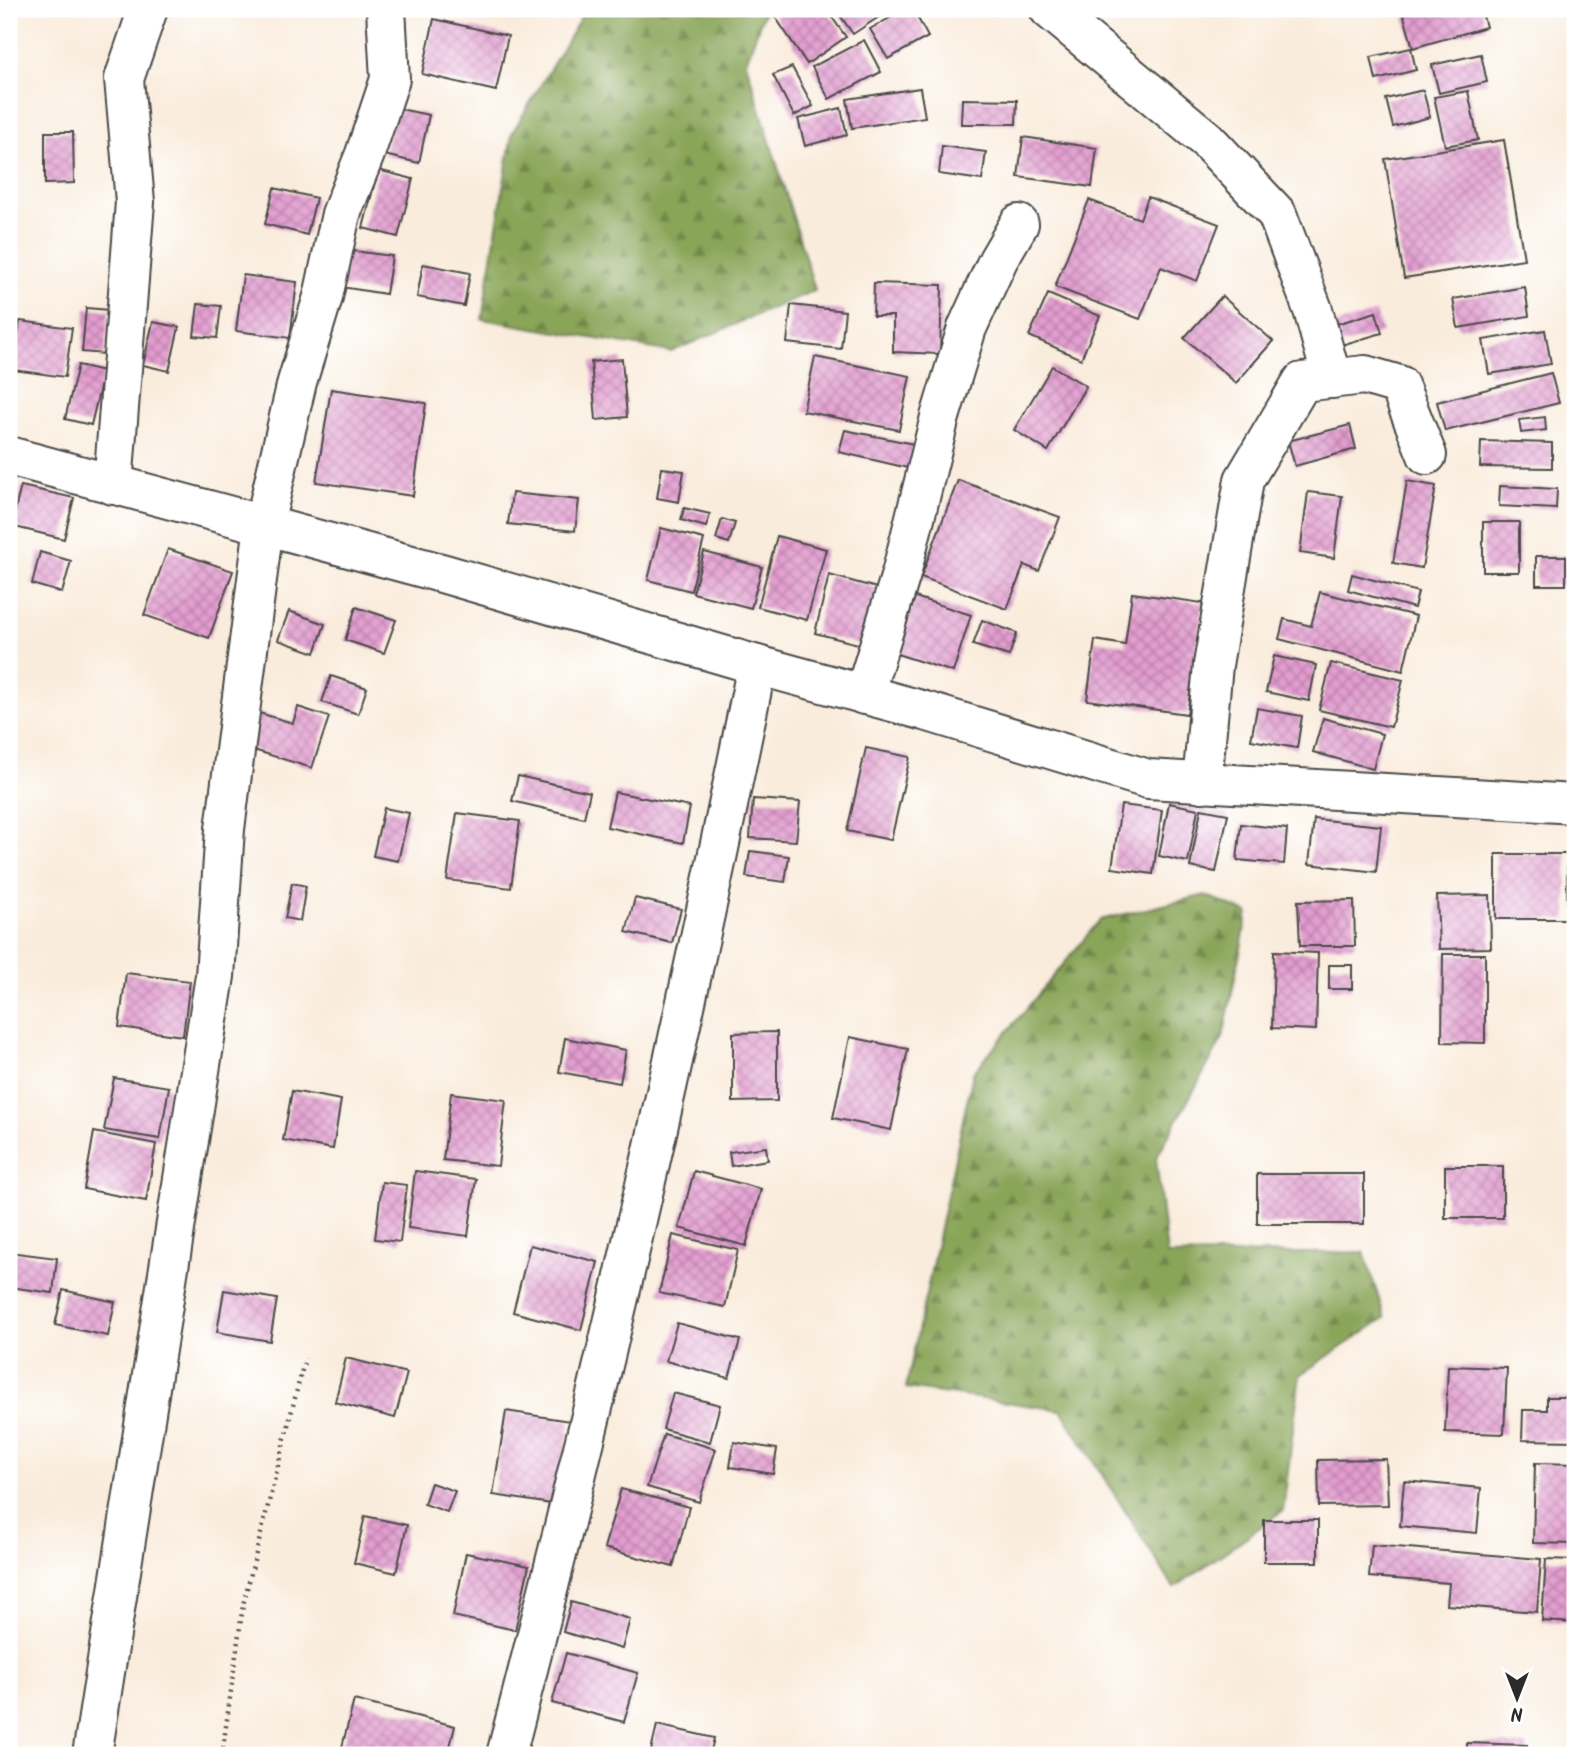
<svg xmlns="http://www.w3.org/2000/svg" width="1584" height="1764" viewBox="0 0 1584 1764" font-family="Kalam,sans-serif">
	<style>
		.forest { fill: url(#forest-firs); stroke: #5a6842; stroke-width: 2 }
		.building { fill: url(#building-cross-hatch) }
		.lines { fill: none; stroke-linecap: round; stroke-linejoin: round }
		.minor-casing { stroke: #4a4846; stroke-width: 42 }
		.path { stroke: #4a4846; stroke-width: 4.5; stroke-dasharray: 2 5; stroke-linecap: butt }
		.minor { stroke: #fff; stroke-width: 38 }
	</style>
	<defs>
		<pattern id="forest-firs" width="22" height="20" patternUnits="userSpaceOnUse" patternTransform="scale(1.75)"><rect width="22" height="20" fill="#89a558"/><path d="M5 1l3.5 6h-7zM16 11l3.5 6h-7z" fill="#708749"/></pattern>
		<pattern id="building-cross-hatch" width="8" height="8" patternUnits="userSpaceOnUse" patternTransform="scale(1.75)"><rect width="8" height="8" fill="#e39dd0"/><path d="M0 0l8 8M0 8l8-8" fill="none" stroke="#b880a9"/></pattern>
	</defs>
	<rect width="100%" height="100%" fill="#fff"/>
	<filter id="ink" filterUnits="userSpaceOnUse"><feTurbulence type="fractalNoise" baseFrequency=".0143" numOctaves="2"/><feDisplacementMap in="SourceGraphic" scale="14" xChannelSelector="R" yChannelSelector="G"/><feConvolveMatrix kernelMatrix="1 2 1 2 8 2 1 2 1" color-interpolation-filters="sRGB"/></filter>
	<filter id="wash" filterUnits="userSpaceOnUse"><feTurbulence type="fractalNoise" baseFrequency=".00686" numOctaves="4" result="noise"/><feDisplacementMap in="SourceGraphic" scale="28" xChannelSelector="R" yChannelSelector="G"/><feGaussianBlur stdDeviation="1.57" result="paint"/><feColorMatrix in="noise" values="0 0 0 0 0 0 0 0 0 0 0 0 0 0 0 0 0 1.4 0 .05"/><feComposite in="paint" operator="in"/></filter>
	<g filter="url(#wash)">
		<rect width="100%" height="100%" fill="#f9ecdc"/>
		<g class="forest">
			<polygon points="586,9 765,9 746,62 815,290 671,352 482,319 512,133"/>
			<polygon points="1205,895 1248,913 1223,1038 1156,1158 1167,1255 1364,1252 1385,1318 1300,1375 1283,1511 1174,1588 1061,1410 906,1388 973,1073 1100,920"/>
		</g>
		<g id="blocks">
			<g class="building">
				<polygon points="784,9 826,9 846,37 807,64 774,15"/>
				<polygon points="847,9 891,9 853,34 839,14"/>
				<polygon points="906,9 913,9 928,37 888,59 870,29"/>
				<polygon points="1402,9 1481,9 1486,27 1413,48"/>
				<polygon points="434,19 508,36 496,91 422,74"/>
				<polygon points="864,40 881,72 829,99 812,67"/>
				<polygon points="1411,48 1416,70 1376,80 1371,57"/>
				<polygon points="1481,54 1487,82 1439,93 1432,65"/>
				<polygon points="792,67 813,106 794,116 773,75"/>
				<polygon points="920,88 925,117 852,128 847,99"/>
				<polygon points="1423,90 1430,117 1393,127 1386,99"/>
				<polygon points="1468,91 1478,140 1445,146 1434,97"/>
				<polygon points="962,99 1017,100 1016,124 961,124"/>
				<polygon points="395,108 429,115 419,163 384,155"/>
				<polygon points="841,108 847,135 805,146 798,119"/>
				<polygon points="45,132 73,132 74,183 45,184"/>
				<polygon points="1023,137 1097,148 1092,187 1018,177"/>
				<polygon points="1504,140 1524,259 1404,278 1385,159"/>
				<polygon points="942,146 986,152 982,180 939,174"/>
				<polygon points="378,170 413,179 398,237 363,228"/>
				<polygon points="274,188 316,198 307,235 265,224"/>
				<polygon points="1148,197 1219,224 1197,281 1161,267 1140,319 1055,287 1089,200 1140,219"/>
				<polygon points="346,250 392,256 386,294 341,287"/>
				<polygon points="423,264 470,273 464,306 417,297"/>
				<polygon points="243,275 297,282 290,338 236,331"/>
				<polygon points="874,283 942,285 940,354 893,352 893,316 873,316"/>
				<polygon points="1525,287 1529,316 1458,328 1453,299"/>
				<polygon points="1048,294 1100,316 1081,359 1029,336"/>
				<polygon points="1222,296 1273,341 1236,383 1184,338"/>
				<polygon points="198,304 221,306 217,338 194,336"/>
				<polygon points="791,305 845,311 841,349 787,343"/>
				<polygon points="86,308 109,310 105,354 82,352"/>
				<polygon points="1376,312 1382,333 1338,346 1333,325"/>
				<polygon points="20,321 72,328 65,377 13,370"/>
				<polygon points="153,322 179,327 169,371 143,365"/>
				<polygon points="1545,330 1551,364 1489,374 1483,340"/>
				<polygon points="815,357 910,376 899,430 803,411"/>
				<polygon points="622,359 627,417 596,420 591,362"/>
				<polygon points="78,365 104,371 91,425 65,419"/>
				<polygon points="1052,366 1086,386 1048,451 1014,430"/>
				<polygon points="1551,373 1559,403 1445,431 1437,402"/>
				<polygon points="331,389 426,403 413,496 316,482"/>
				<polygon points="1545,417 1546,430 1521,433 1519,420"/>
				<polygon points="1350,425 1356,449 1295,466 1288,441"/>
				<polygon points="845,430 914,444 908,468 839,452"/>
				<polygon points="1481,441 1552,443 1552,468 1480,467"/>
				<polygon points="662,468 684,471 679,502 657,498"/>
				<polygon points="958,480 1060,517 1039,571 1024,565 1007,609 921,577"/>
				<polygon points="1407,481 1436,486 1422,568 1393,563"/>
				<polygon points="21,486 74,498 64,539 11,526"/>
				<polygon points="1500,486 1557,489 1556,509 1499,506"/>
				<polygon points="1308,492 1342,496 1334,558 1300,553"/>
				<polygon points="512,493 579,500 575,531 508,524"/>
				<polygon points="684,508 710,514 706,527 681,520"/>
				<polygon points="722,519 735,523 729,543 716,539"/>
				<rect x="1483" y="522" width="36" height="50"/>
				<polygon points="661,528 704,539 691,591 648,580"/>
				<polygon points="777,536 826,549 807,620 758,607"/>
				<polygon points="168,549 233,571 209,638 144,615"/>
				<polygon points="40,552 71,561 62,593 32,584"/>
				<polygon points="704,552 762,567 751,608 693,593"/>
				<rect x="1536" y="556" width="30" height="29"/>
				<polygon points="1352,574 1418,592 1414,608 1348,590"/>
				<polygon points="829,575 877,588 862,645 815,633"/>
				<polygon points="1320,592 1416,616 1403,671 1279,639 1284,619 1311,626"/>
				<polygon points="1132,593 1203,603 1187,714 1087,700 1095,640 1125,645"/>
				<polygon points="915,597 971,615 953,672 897,654"/>
				<polygon points="356,607 396,620 384,653 345,640"/>
				<polygon points="289,611 325,624 315,653 278,640"/>
				<polygon points="982,620 1017,633 1009,656 973,645"/>
				<polygon points="1274,656 1316,665 1309,701 1266,692"/>
				<polygon points="1331,663 1403,680 1391,727 1319,710"/>
				<polygon points="331,676 367,688 358,714 322,702"/>
				<polygon points="298,707 329,717 312,768 247,748 259,713 293,723"/>
				<polygon points="1257,708 1302,716 1297,748 1251,740"/>
				<polygon points="1323,718 1382,734 1373,769 1313,752"/>
				<polygon points="866,748 910,757 891,840 847,831"/>
				<polygon points="518,776 590,792 584,818 512,801"/>
				<polygon points="615,792 690,807 683,843 607,827"/>
				<polygon points="753,799 800,802 796,841 750,838"/>
				<polygon points="1169,803 1198,809 1188,862 1159,856"/>
				<polygon points="1121,805 1162,810 1153,874 1112,868"/>
				<polygon points="384,808 409,813 398,861 373,856"/>
				<polygon points="1201,809 1228,814 1216,872 1190,867"/>
				<polygon points="457,813 520,821 511,888 447,880"/>
				<polygon points="1314,819 1381,826 1376,872 1309,864"/>
				<polygon points="1241,824 1287,829 1284,864 1237,860"/>
				<polygon points="750,851 789,856 785,882 746,877"/>
				<rect x="1496" y="854" width="71" height="65"/>
				<polygon points="292,883 306,886 300,921 285,918"/>
				<polygon points="1490,895 1491,948 1439,949 1437,896"/>
				<polygon points="635,898 681,909 672,943 626,932"/>
				<polygon points="1354,900 1355,946 1300,946 1298,901"/>
				<polygon points="1274,951 1318,953 1316,1030 1272,1028"/>
				<polygon points="1443,954 1485,954 1485,1043 1442,1042"/>
				<rect x="1329" y="965" width="23" height="24"/>
				<polygon points="126,973 190,981 183,1036 119,1027"/>
				<polygon points="777,1032 777,1101 733,1102 733,1033"/>
				<polygon points="850,1037 908,1049 891,1130 833,1118"/>
				<polygon points="565,1038 626,1050 620,1083 559,1072"/>
				<polygon points="114,1078 169,1087 160,1139 104,1130"/>
				<polygon points="292,1091 341,1100 333,1149 283,1140"/>
				<polygon points="451,1093 506,1100 498,1166 443,1160"/>
				<polygon points="94,1132 156,1144 146,1201 84,1189"/>
				<polygon points="766,1147 768,1160 731,1166 729,1152"/>
				<rect x="1445" y="1166" width="58" height="52"/>
				<polygon points="415,1171 476,1179 468,1236 408,1228"/>
				<polygon points="694,1171 761,1189 746,1246 679,1228"/>
				<rect x="1257" y="1174" width="107" height="50"/>
				<polygon points="382,1182 407,1185 400,1242 375,1239"/>
				<polygon points="673,1235 738,1250 725,1307 659,1293"/>
				<polygon points="530,1245 598,1262 581,1330 513,1312"/>
				<polygon points="9,1252 57,1258 53,1293 9,1287"/>
				<polygon points="63,1290 115,1302 108,1336 55,1325"/>
				<polygon points="224,1290 277,1299 270,1341 217,1332"/>
				<polygon points="677,1323 740,1340 729,1378 666,1361"/>
				<polygon points="346,1358 407,1373 395,1418 335,1402"/>
				<polygon points="1448,1366 1507,1368 1504,1434 1445,1432"/>
				<polygon points="673,1393 720,1405 710,1442 663,1429"/>
				<polygon points="1547,1397 1575,1397 1575,1441 1522,1440 1523,1410 1547,1410"/>
				<polygon points="506,1411 570,1421 558,1505 493,1495"/>
				<polygon points="664,1434 716,1449 699,1502 647,1487"/>
				<polygon points="734,1442 777,1449 773,1474 730,1467"/>
				<polygon points="1386,1459 1388,1505 1319,1506 1318,1460"/>
				<polygon points="1535,1463 1575,1464 1575,1544 1533,1543"/>
				<polygon points="1404,1481 1481,1488 1477,1533 1400,1526"/>
				<polygon points="431,1483 455,1491 447,1512 424,1504"/>
				<polygon points="621,1489 689,1507 673,1567 604,1548"/>
				<polygon points="365,1516 407,1525 396,1573 354,1563"/>
				<rect x="1264" y="1520" width="54" height="42"/>
				<polygon points="1372,1545 1541,1559 1537,1612 1447,1605 1449,1583 1369,1577"/>
				<polygon points="466,1553 529,1566 515,1630 453,1616"/>
				<polygon points="1546,1559 1575,1560 1575,1623 1542,1621"/>
				<polygon points="571,1602 630,1619 622,1649 563,1632"/>
				<polygon points="566,1653 638,1673 624,1722 552,1703"/>
				<polygon points="354,1700 455,1726 448,1755 340,1755"/>
				<polygon points="657,1725 714,1738 710,1755 650,1755"/>
				<polygon points="1467,1743 1527,1745 1527,1755 1467,1755"/>
			</g>
		</g>
	</g>
	<g filter="url(#ink)">
		<use href="#blocks" fill-opacity="0" stroke="#4a4846" stroke-width="2"/>
		<g class="lines">
			<defs>
				<g id="minor">
					<polyline points="1049,9 1207,140 1277,214 1313,310 1332,379"/>
					<polyline points="9,456 445,574 757,665 925,711 1148,779 1575,804"/>
					<polyline points="113,485 135,202 124,79 148,9"/>
					<polyline points="864,695 901,574 940,417 967,328 998,260 1019,224"/>
					<polyline points="1202,783 1213,665 1244,480 1302,382 1365,375 1399,385 1427,455"/>
					<polyline points="92,1755 215,976 225,829 264,525 297,382 323,297 341,214 365,154 390,79 386,9"/>
					<path d="M506,1755C600,1394 683,1031 757,665"/>
				</g>
			</defs>
			<use href="#minor" class="minor-casing"/>
			<polyline class="path" points="222,1755 243,1605 305,1358"/>
			<use href="#minor" class="minor"/>
		</g>
	</g>
	<rect width="1584" height="1764" fill="none" stroke="#fff" stroke-width="35"/>
	<g transform="translate(1517 1698) rotate(180)" stroke="#ffffff" stroke-width="5" paint-order="stroke">
	<path d="M0-5L12 26L0 18L-12 26Z" fill="#2b2b2b"/>
	<text y="-10" font-size="19" font-weight="bold" text-anchor="middle" fill="#2b2b2b">N</text>
	</g>
</svg>
